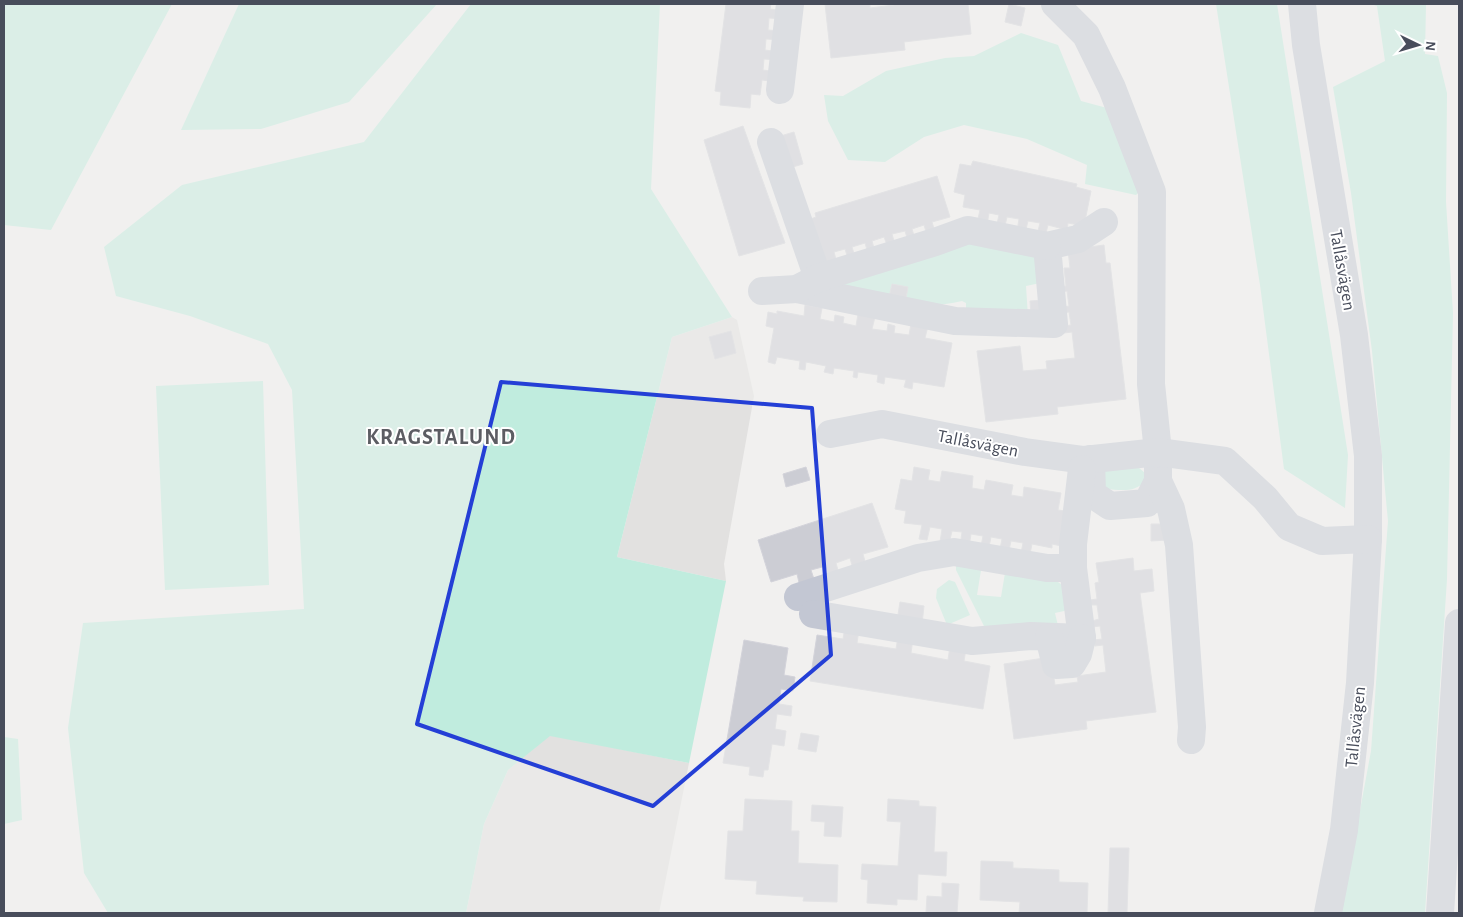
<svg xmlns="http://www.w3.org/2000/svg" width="1463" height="917" viewBox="0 0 1463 917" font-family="'Alegreya Sans',sans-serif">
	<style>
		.education { fill: #e2e1e0 }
		.green { fill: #c0ecde }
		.building { fill: #cccdd4; stroke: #d3d3da }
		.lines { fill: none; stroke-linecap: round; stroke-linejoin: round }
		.minor { stroke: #c3c7d3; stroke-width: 28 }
		.marked { fill: none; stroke: #243fd6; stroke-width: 4; stroke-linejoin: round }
		.labels { text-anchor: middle; stroke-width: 4; stroke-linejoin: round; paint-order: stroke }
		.street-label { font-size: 18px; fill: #484d5b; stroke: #fff }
		.district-label { font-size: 22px; font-weight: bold; letter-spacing: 1px; fill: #5c5d63; stroke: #fff }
	</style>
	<rect width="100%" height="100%" fill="#f1f0ef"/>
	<g class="education">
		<polygon points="732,317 737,320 754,396 724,564 726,581 617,557 672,337"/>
		<polygon points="550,735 689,763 659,913 466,913 484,824 508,770"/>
	</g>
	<g class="green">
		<polygon points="4,4 172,4 51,230 4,225"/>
		<polygon points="239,4 437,4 349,102 261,129 181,130"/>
		<polygon points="471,4 660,4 651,189 732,317 672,337 617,557 726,581 689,763 550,736 508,770 484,824 466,913 108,913 84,873 68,728 83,623 304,609 292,390 268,344 190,316 116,296 104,247 182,185 364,142"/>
		<polygon points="1216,4 1277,4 1348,455 1345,508 1284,469 1260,285"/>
		<polygon points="1371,4 1426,4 1425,54 1438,56 1447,93 1446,202 1453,313 1447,579 1425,913 1341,913 1371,751 1388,521 1372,351 1351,193 1333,87 1385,61 1377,6"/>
		<polygon points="1021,33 1058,45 1081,101 1107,108 1139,192 1136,195 1085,184 1087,165 1027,139 964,125 924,137 885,162 848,160 828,121 824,95 843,96 886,71 945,58 974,56"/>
		<path d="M972,238L1042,251L1045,282L1026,286L1028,317L966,309V303L962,301C943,306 926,305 905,304L908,287L892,284L888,301L826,285Z"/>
		<polygon points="263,381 269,585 165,590 156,386"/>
		<path d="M1108,468H1139L1145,473V481C1135,493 1121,490 1106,489L1101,477Z"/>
		<polygon points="956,559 982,564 977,595 1001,597 1006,567 1054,579 1066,588 1073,609 1055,613 1059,630 988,634 956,570"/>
		<polygon points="949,580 955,582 970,615 947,625 936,598 937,589"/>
		<polygon points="4,737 18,739 22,820 4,824"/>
	</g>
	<g class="building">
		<polygon points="726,4 771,4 770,9 785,11 784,19 769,18 768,30 782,31 782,40 766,39 765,50 780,52 779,60 764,59 763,70 778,72 777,82 762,80 760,95 751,94 750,108 720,105 721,92 715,91"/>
		<polygon points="825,4 870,4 870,8 894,5 894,4 968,4 971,34 904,42 905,50 831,58"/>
		<polygon points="1009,4 1025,8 1021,26 1005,22"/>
		<polygon points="743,126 785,243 739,256 704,140"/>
		<polygon points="794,132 803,164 786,169 777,137"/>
		<polygon points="973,161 1077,184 1076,187 1091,191 1084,226 1068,223 1067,230 1048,225 1045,237 1037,235 1040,223 1028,221 1025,233 1017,231 1019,219 1007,217 1004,230 996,228 999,215 989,213 987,225 977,223 980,210 963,207 965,195 954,192 960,164 971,166"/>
		<polygon points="937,176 950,217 932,222 936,235 928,238 924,225 912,229 916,242 909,244 905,231 892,234 896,248 889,250 884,237 872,241 876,255 869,257 865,243 852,247 857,263 850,265 845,249 834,252 837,263 819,268 805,221 816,217 815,213"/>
		<polygon points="1104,245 1106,263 1110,263 1126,399 1057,407 1058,414 986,422 977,351 1020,346 1023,371 1047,369 1046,361 1075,358 1072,332 1064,333 1064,326 1071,325 1069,312 1063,313 1063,307 1069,306 1067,291 1061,292 1060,287 1066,286 1064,268 1070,268 1068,250"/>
		<polygon points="892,284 908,287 905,304 888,301"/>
		<polygon points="1043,300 1044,315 1031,316 1030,301"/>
		<polygon points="805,305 822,308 820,319 834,322 835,315 844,317 843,323 856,326 858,314 875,317 872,329 887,331 888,324 895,326 894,333 909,335 911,324 928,326 925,338 952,343 944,387 913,382 912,389 904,387 906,380 885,377 884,384 877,382 878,375 858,372 857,378 853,377 854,371 834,368 833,374 824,372 826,366 806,362 805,370 799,369 800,361 777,357 775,364 768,362 774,328 766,326 768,312 777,314 777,311 804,316"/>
		<polygon points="731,331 736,353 715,359 709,337"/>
		<polygon points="806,467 810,480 786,487 783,474"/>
		<polygon points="914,467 930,470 928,480 940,482 942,471 973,476 972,488 984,490 986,480 1013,485 1011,495 1023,497 1024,487 1061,493 1058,510 1073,512 1066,547 1052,544 1052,548 1032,544 1029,559 1020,558 1023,543 1011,541 1008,555 999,554 1002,539 991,537 988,552 980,551 983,536 971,534 969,547 960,546 962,532 952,531 949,544 940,542 942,529 930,527 927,540 919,539 922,525 904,523 906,511 895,509 901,479 912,481"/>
		<polygon points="872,503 888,547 863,554 866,565 853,569 850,558 836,563 839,574 829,577 826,566 811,570 815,582 800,587 797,574 771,582 758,540"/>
		<polygon points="1151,524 1167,524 1168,540 1151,541"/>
		<polygon points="1133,558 1134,571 1152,569 1154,591 1140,593 1156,712 1086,721 1087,729 1014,739 1004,664 1051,657 1055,685 1078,682 1077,676 1106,672 1103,645 1095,646 1094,640 1102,639 1100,626 1092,627 1092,621 1099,619 1097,605 1091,605 1090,600 1097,599 1095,583 1099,582 1096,563"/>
		<polygon points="900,602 924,606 922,624 897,621"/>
		<polygon points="845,627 859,630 857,643 896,649 898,637 913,639 911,653 948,660 950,646 966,649 964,661 990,666 983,709 810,681 817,635 843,639"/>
		<polygon points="744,640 788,648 784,675 795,677 793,691 781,689 779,704 792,706 791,716 777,714 775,729 786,731 784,746 772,744 768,770 764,770 763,777 749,775 750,767 723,763"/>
		<polygon points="801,733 819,736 816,752 798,749"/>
		<polygon points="745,799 792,801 791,831 799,831 798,863 838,865 837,902 803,901 804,897 756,894 757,881 725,879 728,831 743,831"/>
		<polygon points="888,799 919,801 919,806 936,807 934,852 947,852 946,876 918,874 917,900 897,899 897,905 867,903 868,880 861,879 862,864 898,866 901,822 887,821"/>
		<polygon points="812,805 843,807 841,837 824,836 825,822 811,821"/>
		<polygon points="1110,848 1129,848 1127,913 1108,913"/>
		<polygon points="981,861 1013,862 1013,868 1059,870 1059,882 1088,883 1087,913 1019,913 1020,902 980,900"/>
		<polygon points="942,883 959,884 957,913 926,912 927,896 942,897"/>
	</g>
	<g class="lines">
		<g class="minor">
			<polyline points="1055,4 1086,35 1112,88 1152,192 1151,384 1158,452 1158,481 1147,503 1110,506 1092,494 1091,459"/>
			<polyline points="1302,4 1306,45 1354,335 1368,456 1368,539 1360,683 1344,830 1328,913"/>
			<polyline points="780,90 790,4"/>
			<polyline points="771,142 818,278"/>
			<polyline points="797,289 955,321 1054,324 1047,246 1078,239 1104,222"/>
			<polyline points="762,291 797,289 818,278 935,242 968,230 1047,246"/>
			<polyline points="830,434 882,424 1025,452 1084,460 1158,452 1225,461 1265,498 1289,527 1322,541 1368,539"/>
			<polyline points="1158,481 1171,509 1179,545 1192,727 1191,740"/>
			<polyline points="798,597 918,558 954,552 1047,568 1073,568"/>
			<polyline points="813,614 972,641 1031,636 1082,638 1073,568 1073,544 1082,469"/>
			<polyline points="1049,637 1056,665 1072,664 1078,654 1082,638"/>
			<polyline points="1440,913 1459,623"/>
		</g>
	</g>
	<path d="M0 0H1463V917H0ZM501,382L812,408L831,655L653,806L417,724Z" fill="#f1f0ef" fill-opacity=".55" fill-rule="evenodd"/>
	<path class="marked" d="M501,382L812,408L831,655L653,806L417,724Z"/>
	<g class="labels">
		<g class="street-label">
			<text transform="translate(1343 270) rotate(80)" y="6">Tallåsvägen</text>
			<text transform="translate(978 443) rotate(11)" y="6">Tallåsvägen</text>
			<text transform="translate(1355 727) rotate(-84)" y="6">Tallåsvägen</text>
		</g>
		<g class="district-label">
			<text x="441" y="444">KRAGSTALUND</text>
		</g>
	</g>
	<rect width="1463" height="917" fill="none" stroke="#484d5b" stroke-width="10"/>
	<g transform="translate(1418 45) rotate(95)" stroke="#ffffff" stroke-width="4" paint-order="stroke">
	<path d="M0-4L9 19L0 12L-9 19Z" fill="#484d5b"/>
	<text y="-8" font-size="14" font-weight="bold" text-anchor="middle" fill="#484d5b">N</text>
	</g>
</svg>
